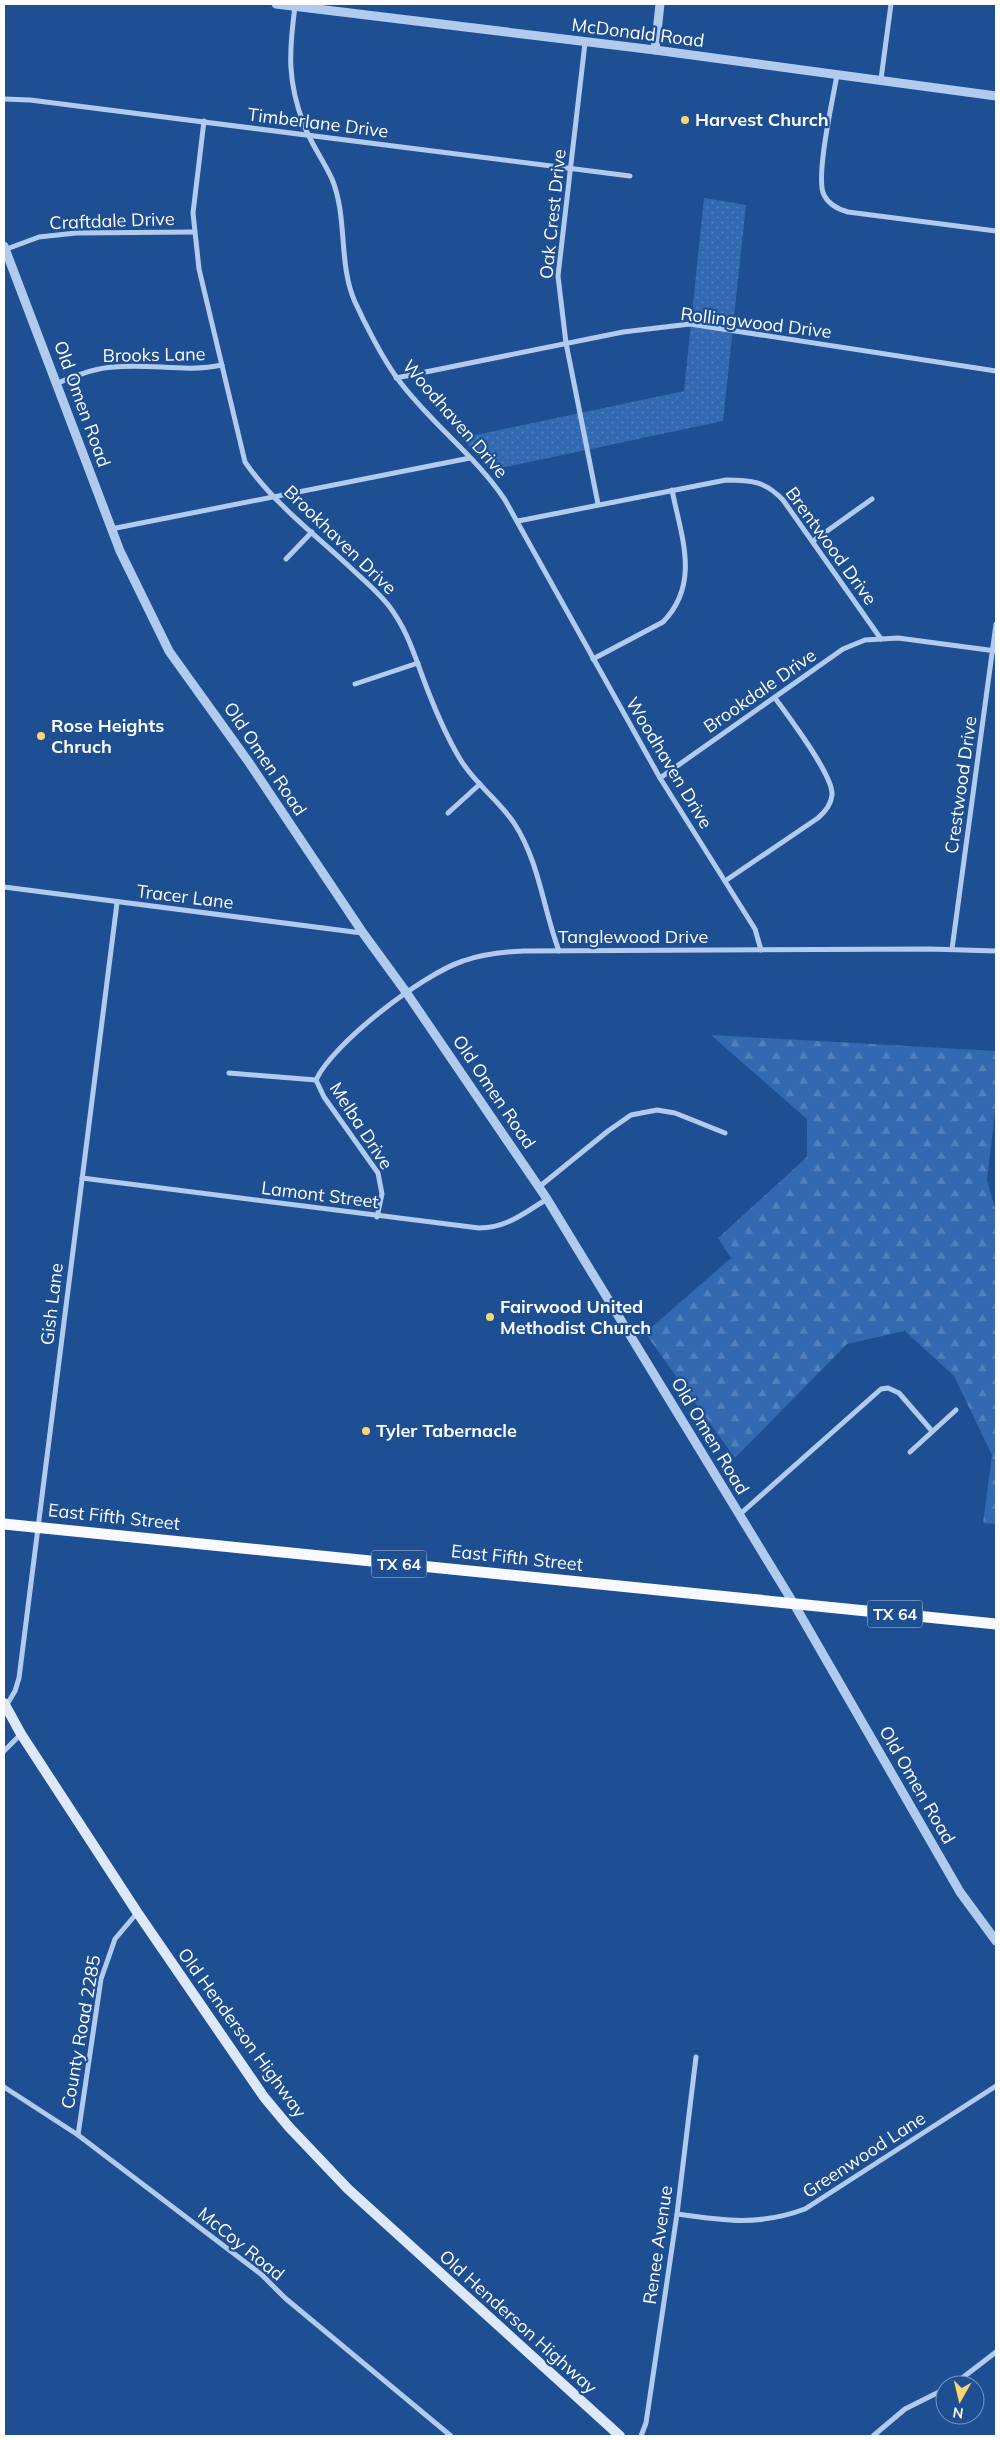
<svg xmlns="http://www.w3.org/2000/svg" width="1000" height="2440" viewBox="0 0 1000 2440" font-family="Mulish,sans-serif">
	<style>
		.grass { fill: url(#grass-dots) }
		.forest { fill: url(#forest-firs) }
		.lines { fill: none; stroke-linecap: round; stroke-linejoin: round }
		.minor { stroke: #b0cbee; stroke-width: 5 }
		.tertiary { stroke: #b0cbee; stroke-width: 9 }
		.secondary { stroke: #dde9fa; stroke-width: 10 }
		.primary { stroke: #f8faff; stroke-width: 11 }
		.poi-dot { fill: #fdd670; stroke: #1e4f93; stroke-width: 2 }
		.labels { text-anchor: middle; stroke-width: 4.5; stroke-linejoin: round; paint-order: stroke }
		.shield { fill: #1e4f93; stroke: #bccadf; stroke-width: 1 }
		.shield-label { font-size: 16px; font-weight: bold; fill: #fff }
		.street-label { font-size: 18px; fill: #fff; stroke: #1e4f93 }
		.poi-label { font-size: 18px; font-weight: bold; fill: #fff; stroke: #1e4f93; text-anchor: start }
	</style>
	<defs>
		<pattern id="grass-dots" width="8" height="8" patternUnits="userSpaceOnUse" patternTransform="scale(1.25)"><rect width="8" height="8" fill="#3269b1"/><path d="M2 2h.1M6 6h.1" fill="none" stroke="#5180bd" stroke-width="1.8" stroke-linecap="round"/></pattern>
		<pattern id="forest-firs" width="22" height="20" patternUnits="userSpaceOnUse" patternTransform="scale(1.25)"><rect width="22" height="20" fill="#3269b1"/><path d="M5 1l3.5 6h-7zM16 11l3.5 6h-7z" fill="#5180bd"/></pattern>
	</defs>
	<rect width="100%" height="100%" fill="#1e4f93"/>
	<polygon class="grass" points="704,198 746,205 723,421 491,470 462,438 684,391"/>
	<polygon class="forest" points="711,1035 996,1051 996,1104 987,1180 996,1212 996,1524 983,1523 992,1455 954,1376 905,1331 847,1344 735,1458 645,1333 731,1258 718,1238 807,1157 807,1119"/>
	<g class="lines">
		<g class="minor">
			<path d="M295,6C289,52 287,81 304,125C311,144 324,161 332,179C348,218 338,264 355,302C365,324 383,359 397,378C429,422 475,455 505,500L660,778L755,929L761,950"/>
			<polyline points="585,43 558,276 566,343 598,504"/>
			<path d="M837,75C833,98 815,178 824,195C829,205 838,209 848,212L996,231"/>
			<polyline points="881,79 891,4"/>
			<polyline points="4,99 30,100 630,176"/>
			<path d="M204,121L193,213L199,269L245,462C274,504 317,536 354,571C366,582 379,593 389,606C409,632 416,661 428,691C437,714 448,739 460,759C474,783 499,800 514,823C539,861 543,908 559,951"/>
			<polyline points="4,250 39,237 76,233 193,232"/>
			<polyline points="396,378 623,332 690,324 996,371"/>
			<path d="M57,383C76,376 94,368 114,367C150,363 186,373 222,365"/>
			<path d="M518,521L726,480C751,480 765,481 783,500L881,639"/>
			<polyline points="111,529 470,458"/>
			<polyline points="813,541 872,499"/>
			<polyline points="286,559 312,532"/>
			<path d="M593,659L663,622C701,583 681,536 672,490"/>
			<polyline points="355,684 418,663"/>
			<polyline points="660,778 843,649 865,640 898,638 996,651"/>
			<polyline points="448,813 480,784"/>
			<path d="M725,881L818,818C825,812 831,805 832,795C834,776 788,716 775,698"/>
			<polyline points="4,887 362,933"/>
			<polyline points="952,949 996,624"/>
			<polyline points="229,1073 316,1080"/>
			<path d="M316,1080C333,1043 423,974 463,961C483,954 502,952 523,951L930,949L996,951"/>
			<polyline points="316,1080 324,1097 378,1173 382,1194 377,1217"/>
			<path d="M82,1178L479,1228C507,1228 524,1213 547,1199"/>
			<polyline points="539,1187 608,1131 631,1115 657,1110 675,1113 725,1133"/>
			<polyline points="910,1452 956,1410"/>
			<polyline points="739,1515 881,1389 888,1388 899,1393 932,1431"/>
			<polyline points="6,1706 15,1691 19,1678 117,903"/>
			<polyline points="4,1751 21,1734"/>
			<polyline points="4,2087 78,2135 262,2275 285,2298 451,2436"/>
			<polyline points="78,2135 101,1979 115,1939 137,1913"/>
			<path d="M677,2214C725,2221 759,2226 805,2209L996,2086"/>
			<polyline points="953,2385 996,2352"/>
			<polyline points="641,2436 646,2423 677,2214 696,2057"/>
			<polyline points="873,2436 905,2409 945,2389"/>
		</g>
		<g class="tertiary">
			<polyline points="276,4 655,50 996,96"/>
			<polyline points="655,50 660,4"/>
			<polyline points="4,246 120,551 169,651 248,761 363,933 406,992 547,1199 794,1604 960,1892 996,1941"/>
		</g>
		<polyline class="secondary" points="4,1703 21,1734 137,1912 264,2097 289,2127 348,2189 620,2436"/>
		<polyline class="primary" points="4,1524 996,1624"/>
	</g>
	<g class="poi-dot">
		<circle cx="685" cy="120" r="5"/>
		<circle cx="41" cy="736" r="5"/>
		<circle cx="490" cy="1317" r="5"/>
		<circle cx="366" cy="1431" r="5"/>
	</g>
	<g class="labels">
		<g class="shield">
			<rect x="371.5" y="1550.5" width="55" height="27" rx="4"/>
			<rect x="867.5" y="1600.5" width="55" height="27" rx="4"/>
		</g>
		<g class="shield-label">
			<text x="399" y="1570">TX 64</text>
			<text x="895" y="1620">TX 64</text>
		</g>
		<g class="street-label">
			<text transform="translate(638 33) rotate(7)" y="6">McDonald Road</text>
			<text transform="translate(318 123) rotate(7)" y="6">Timberlane Drive</text>
			<text transform="translate(553 214) rotate(-84)" y="6">Oak Crest Drive</text>
			<text transform="translate(112 221) rotate(-2)" y="6">Craftdale Drive</text>
			<text transform="translate(756 323) rotate(7)" y="6">Rollingwood Drive</text>
			<text transform="translate(154 355) rotate(-1)" y="6">Brooks Lane</text>
			<text transform="translate(82 404) rotate(70)" y="6">Old Omen Road</text>
			<text transform="translate(455 419) rotate(49)" y="6">Woodhaven Drive</text>
			<text transform="translate(340 540) rotate(44)" y="6">Brookhaven Drive</text>
			<text transform="translate(831 546) rotate(54)" y="6">Brentwood Drive</text>
			<text transform="translate(760 691) rotate(-35)" y="6">Brookdale Drive</text>
			<text transform="translate(265 759) rotate(56)" y="6">Old Omen Road</text>
			<text transform="translate(669 763) rotate(59)" y="6">Woodhaven Drive</text>
			<text transform="translate(961 785) rotate(-82)" y="6">Crestwood Drive</text>
			<text transform="translate(185 897) rotate(7)" y="6">Tracer Lane</text>
			<text x="633" y="943">Tanglewood Drive</text>
			<text transform="translate(494 1092) rotate(56)" y="6">Old Omen Road</text>
			<text transform="translate(361 1126) rotate(57)" y="6">Melba Drive</text>
			<text transform="translate(320 1195) rotate(7)" y="6">Lamont Street</text>
			<text transform="translate(52 1304) rotate(-83)" y="6">Gish Lane</text>
			<text transform="translate(710 1436) rotate(59)" y="6">Old Omen Road</text>
			<text transform="translate(114 1517) rotate(6)" y="6">East Fifth Street</text>
			<text transform="translate(517 1558) rotate(6)" y="6">East Fifth Street</text>
			<text transform="translate(917 1785) rotate(60)" y="6">Old Omen Road</text>
			<text transform="translate(81 2032) rotate(-80)" y="6">County Road 2285</text>
			<text transform="translate(242 2033) rotate(54)" y="6">Old Henderson Highway</text>
			<text transform="translate(864 2155) rotate(-33)" y="6">Greenwood Lane</text>
			<text transform="translate(241 2244) rotate(39)" y="6">McCoy Road</text>
			<text transform="translate(658 2245) rotate(-82)" y="6">Renee Avenue</text>
			<text transform="translate(518 2322) rotate(42)" y="6">Old Henderson Highway</text>
		</g>
		<g class="poi-label">
			<text x="695" y="126">Harvest Church</text>
			<text x="51" y="732">Rose Heights<tspan x="51" dy="21">Chruch</tspan></text>
			<text x="500" y="1313">Fairwood United<tspan x="500" dy="21">Methodist Church</tspan></text>
			<text x="376" y="1437">Tyler Tabernacle</text>
		</g>
	</g>
	<rect width="1000" height="2440" fill="none" stroke="#ffffff" stroke-width="10"/>
	<g transform="translate(960 2400) rotate(188)"><circle r="24" fill="#1e4f93" stroke="#7895be"/>
	<path d="M0-4L9 19L0 12L-9 19Z" fill="#fdd670"/>
	<text y="-8" font-size="14" font-weight="bold" text-anchor="middle" fill="#ffffff">N</text>
	</g>
</svg>
